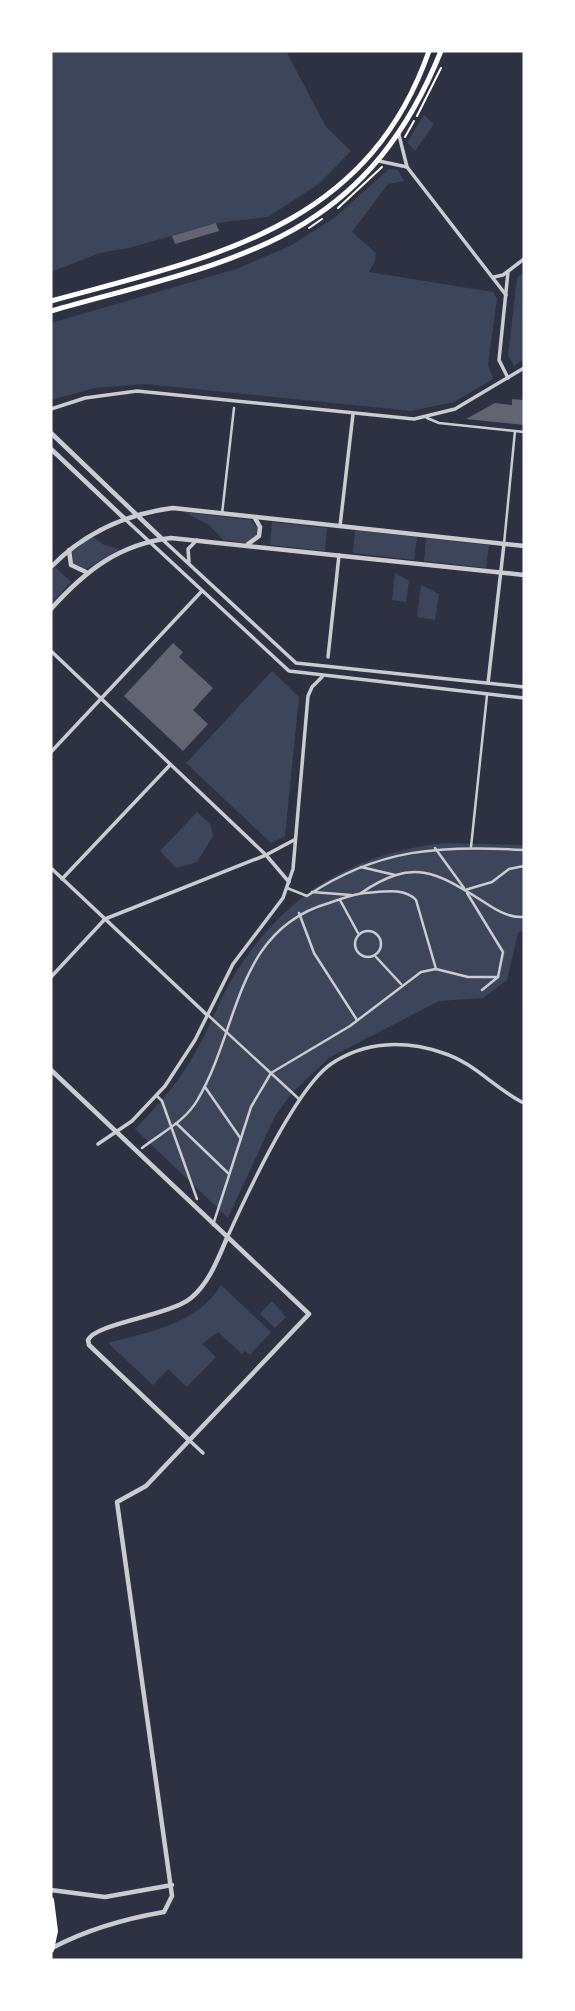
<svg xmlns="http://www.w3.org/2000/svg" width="575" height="2011" viewBox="0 0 575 2011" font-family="Ubuntu,sans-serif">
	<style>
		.green { fill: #3c4559 }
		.building { fill: #626471 }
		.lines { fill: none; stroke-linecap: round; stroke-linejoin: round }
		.path { stroke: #fff; stroke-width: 2 }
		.pedestrian { stroke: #caccd0; stroke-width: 2.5 }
		.minor { stroke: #caccd0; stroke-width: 3.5 }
		.tertiary { stroke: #caccd0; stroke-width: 4.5 }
		.secondary { stroke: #fff; stroke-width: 5 }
		.trunk { stroke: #fff; stroke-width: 6 }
	</style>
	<rect width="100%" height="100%" fill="#2d3142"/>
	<g class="green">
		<polygon points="51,51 286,51 326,127 351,151 320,183 268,217 216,223 129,248 100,253 51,272"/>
		<polygon points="424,115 434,124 415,151 407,142"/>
		<polygon points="389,169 398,170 404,181 388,184 352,232 376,253 375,261 369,272 493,292 497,299 488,365 493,379 454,402 411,411 145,384 95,388 51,400 51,323 236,269 290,246 334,218"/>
		<polygon points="524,272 524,359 514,366 508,355 517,278"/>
		<polygon points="184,512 251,520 257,528 256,536 246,543 223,540 209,525"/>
		<polygon points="272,522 327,528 325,551 270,545"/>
		<polygon points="355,530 417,537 414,560 353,553"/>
		<polygon points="92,536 104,545 120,549 86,569 73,564 72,550"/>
		<polygon points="426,538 489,545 486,568 424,561"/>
		<polygon points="55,567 71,582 51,604 51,572"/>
		<polygon points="395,573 409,581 406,602 392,600"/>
		<polygon points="421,585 439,594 435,620 417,617"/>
		<polygon points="272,671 299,697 285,836 271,843 186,763"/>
		<polygon points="197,812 211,825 213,836 197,862 176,868 160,851"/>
		<path d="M446,843L524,845V930L518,933L507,980L483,998L439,1001L329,1058L292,1093L275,1116L228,1218L135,1129C162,1102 185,1074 202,1040C213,1019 221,997 233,977C283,896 352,852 446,843Z"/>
		<path d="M221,1285L271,1332L250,1355L245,1351L242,1354L218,1332L202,1344L216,1357L187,1387L168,1369L153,1385L108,1343C151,1331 196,1325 221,1285Z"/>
		<polygon points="272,1301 286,1317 275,1328 260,1314"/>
	</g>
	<g class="building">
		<polygon points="216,223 219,231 175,244 172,236"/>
		<polygon points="512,399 524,400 524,425 466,419 495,403 512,405"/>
		<polygon points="173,643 183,652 179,657 213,688 193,710 208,724 183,751 124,696"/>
	</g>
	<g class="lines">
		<g class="path">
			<polyline points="417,116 441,68"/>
			<polyline points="405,137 414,121"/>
			<polyline points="338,208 382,167"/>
			<polyline points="309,228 322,219"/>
		</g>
		<g class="pedestrian">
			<polyline points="427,418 439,423 524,432"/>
			<polyline points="222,514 234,408"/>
			<polyline points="504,544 515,431"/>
			<polyline points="471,847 487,695"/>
			<polyline points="435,848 464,888"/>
			<polyline points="361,867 395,875"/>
			<path d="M287,888L307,896C378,848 442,845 524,850"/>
			<polyline points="465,890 492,882 509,869 524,866"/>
			<polyline points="312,892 351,895"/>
			<path d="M361,893C413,858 435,871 484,902C496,910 509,918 524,917"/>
			<polyline points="467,893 503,952 498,977 482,990"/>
			<polyline points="340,900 358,933"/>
			<polyline points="299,913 314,953 357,1020"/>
			<circle cx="368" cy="944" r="13"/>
			<polyline points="376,957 401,984"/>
			<polyline points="209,1016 299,1099"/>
			<polyline points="205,1087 241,1139"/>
			<polyline points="157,1096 162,1101 197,1199"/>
			<polyline points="176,1123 229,1174"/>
			<path d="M142,1148C161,1133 186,1121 198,1099C240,1027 235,930 329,903C341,899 353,894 365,893C382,892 404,887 416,900L436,969"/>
			<polyline points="213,1225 251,1107 271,1073 350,1026 421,972 436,969 468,977 498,977"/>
		</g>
		<g class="minor">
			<polyline points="399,135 407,167 506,295"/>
			<polyline points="379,161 407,167"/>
			<polyline points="508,272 499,360 508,378"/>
			<polyline points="494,277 503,275 524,259"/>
			<polyline points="51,409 85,398 137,391 414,419 455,409 524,368"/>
			<polyline points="126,520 289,671 524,698"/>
			<polyline points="340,526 353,414"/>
			<polyline points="163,540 296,663 524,687"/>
			<polyline points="189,562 188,549 197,540"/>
			<polyline points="51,651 266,855 289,882"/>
			<polyline points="328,657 339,555"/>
			<polyline points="488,683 504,544"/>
			<polyline points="51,752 201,592"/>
			<polyline points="51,868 206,1014"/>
			<polyline points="62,879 170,765"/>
			<polyline points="51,977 105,919 266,855 294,840"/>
			<polyline points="98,1144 132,1121 165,1086 195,1040 233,964 283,898 293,869 308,696 312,687 322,677"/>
			<path d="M227,1238C246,1196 295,1089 331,1064C365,1041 405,1040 443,1053C475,1063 495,1089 524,1103"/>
			<polyline points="189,1440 203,1453"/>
		</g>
		<g class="tertiary">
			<polyline points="51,433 161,538"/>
			<polyline points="51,449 125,519"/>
			<polyline points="248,544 259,536 260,527 255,518"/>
			<polyline points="69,550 71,565 86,572"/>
			<path d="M51,567C85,532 126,514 173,508L524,546"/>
			<path d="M51,609C85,571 119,544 171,538L524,575"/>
			<path d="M51,1070L309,1314L146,1486L117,1502L172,1896L164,1912C123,1919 88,1929 52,1948"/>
			<path d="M189,1440L89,1345L88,1340C96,1323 169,1316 191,1298C209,1283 218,1259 227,1238"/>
			<polyline points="51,1890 105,1897 172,1885"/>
		</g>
		<g class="secondary">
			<path d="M51,301C212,257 367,229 429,51"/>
			<path d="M51,311C231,260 363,245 441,51"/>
		</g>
		<polyline class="trunk" points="51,1900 55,1931 51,1950"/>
	</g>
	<rect width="575" height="2011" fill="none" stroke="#ffffff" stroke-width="105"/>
</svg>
